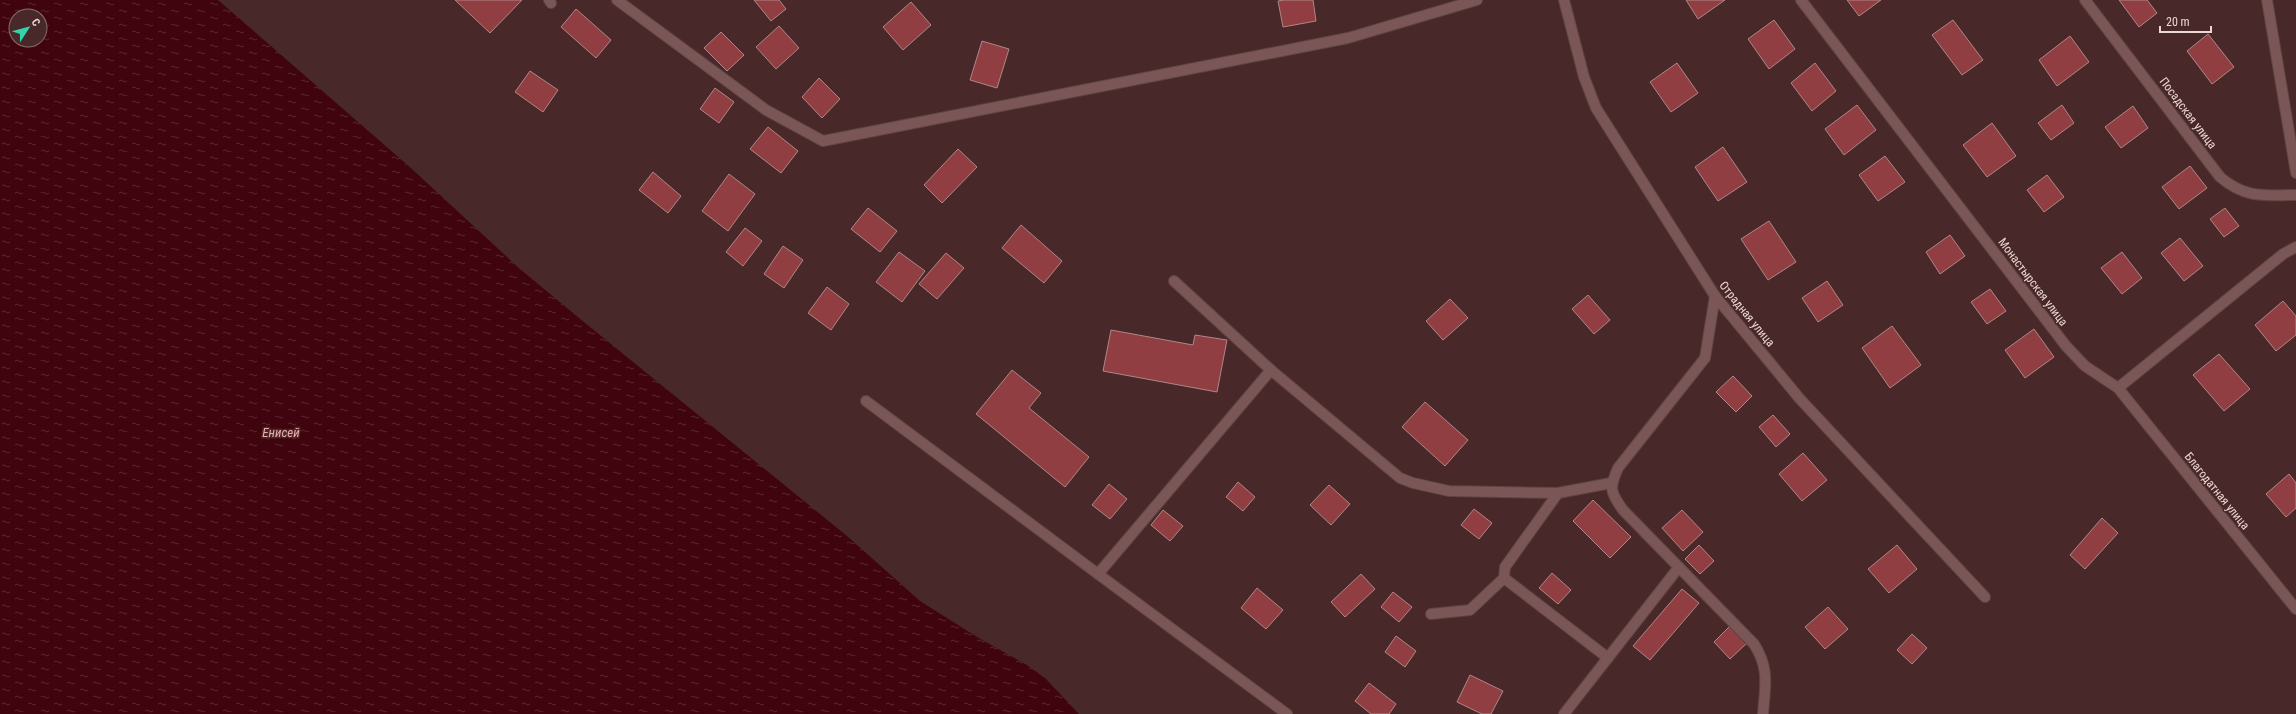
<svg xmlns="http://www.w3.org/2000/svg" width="2296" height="714" viewBox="0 0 2296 714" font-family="'Roboto Condensed',sans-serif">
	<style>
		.water { fill: url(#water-ripples); fill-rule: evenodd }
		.building { fill: #903e42; stroke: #af8787 }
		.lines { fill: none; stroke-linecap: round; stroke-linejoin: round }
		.minor-casing { stroke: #5f4444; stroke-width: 12 }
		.minor { stroke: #7a5656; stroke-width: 10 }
		.labels { text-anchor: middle; stroke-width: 3; stroke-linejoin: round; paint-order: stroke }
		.street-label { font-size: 12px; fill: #ecd7d6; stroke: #492829 }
		.water-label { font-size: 13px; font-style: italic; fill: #f1aaaa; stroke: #492829 }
	</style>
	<defs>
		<pattern id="water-ripples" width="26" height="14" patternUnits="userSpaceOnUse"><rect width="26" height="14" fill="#3f040d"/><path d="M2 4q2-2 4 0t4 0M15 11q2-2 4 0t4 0" fill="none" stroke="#5b2830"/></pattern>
	</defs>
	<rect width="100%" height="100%" fill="#492829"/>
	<path class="water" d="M0,0H218L412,169L520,269L579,318L847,536L920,601L977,637L1027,665L1045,678L1079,714H0ZM16,16H40V40H16Z"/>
	<g class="building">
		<polygon points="455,0 522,0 490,33"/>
		<polygon points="754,0 779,0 786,9 771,21"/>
		<polygon points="1284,0 1313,0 1316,21 1283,27 1278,1"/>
		<polygon points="1686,0 1725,0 1698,19"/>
		<polygon points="1847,0 1881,0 1859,16"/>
		<polygon points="2119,0 2147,0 2157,13 2139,27"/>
		<polygon points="911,2 931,25 903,50 883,27"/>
		<polygon points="576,9 611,40 596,58 561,27"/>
		<polygon points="1774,20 1795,49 1769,69 1748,39"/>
		<polygon points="1953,20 1983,60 1962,75 1932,35"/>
		<polygon points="779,26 799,48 776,69 756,47"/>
		<polygon points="721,32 744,55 727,71 704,48"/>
		<polygon points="2208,34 2234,67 2212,84 2187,51"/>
		<polygon points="2070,36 2089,62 2057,86 2039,60"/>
		<polygon points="982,41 1009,49 997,88 970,80"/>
		<polygon points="1677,63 1698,93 1671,112 1650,82"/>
		<polygon points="1815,63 1836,91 1812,111 1791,83"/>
		<polygon points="530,71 558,90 543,112 515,92"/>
		<polygon points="819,78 840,99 822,118 802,97"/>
		<polygon points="715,88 734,102 719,123 700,109"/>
		<polygon points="1857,105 1876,130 1844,155 1825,129"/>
		<polygon points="2062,105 2074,123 2051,140 2038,123"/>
		<polygon points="2133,106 2148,128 2121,148 2105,127"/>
		<polygon points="1992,123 2016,156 1987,177 1963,145"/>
		<polygon points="768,127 798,151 781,173 750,149"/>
		<polygon points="1723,147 1747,182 1718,201 1695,167"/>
		<polygon points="958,149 977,167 942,203 924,185"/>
		<polygon points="1885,156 1905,182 1878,201 1859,175"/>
		<polygon points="2190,166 2207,188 2179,209 2162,187"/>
		<polygon points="653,172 681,196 668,213 639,190"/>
		<polygon points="729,174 755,194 728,231 702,211"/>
		<polygon points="2047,175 2064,197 2044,212 2027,190"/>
		<polygon points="868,208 897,231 880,252 851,229"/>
		<polygon points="2225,208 2239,226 2224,237 2210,219"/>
		<polygon points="1769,221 1796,262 1768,280 1741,239"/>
		<polygon points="1021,225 1062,261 1044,283 1002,248"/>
		<polygon points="745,228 762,241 743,266 726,252"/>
		<polygon points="1950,235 1965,256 1940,274 1926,252"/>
		<polygon points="2180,238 2203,266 2184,281 2161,253"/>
		<polygon points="783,246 803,260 784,288 764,274"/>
		<polygon points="899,252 925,271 902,302 876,282"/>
		<polygon points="2122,252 2142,278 2122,294 2101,268"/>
		<polygon points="946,253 964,268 937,299 919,284"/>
		<polygon points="1827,281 1843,305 1818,322 1802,298"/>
		<polygon points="827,287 849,304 831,330 808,313"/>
		<polygon points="1990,289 2006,311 1987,324 1971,302"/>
		<polygon points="1588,295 1610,320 1594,334 1572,309"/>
		<polygon points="1450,299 1468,318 1443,340 1426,321"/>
		<polygon points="2283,301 2296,316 2296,335 2276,351 2255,325"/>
		<polygon points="1892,326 1921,365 1890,388 1862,348"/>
		<polygon points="2034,329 2054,357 2025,378 2005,350"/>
		<polygon points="1111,330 1193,345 1195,335 1227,340 1217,392 1103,371"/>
		<polygon points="2219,354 2250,389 2224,411 2193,375"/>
		<polygon points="1012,370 1041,393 1029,408 1089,457 1065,487 976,414"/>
		<polygon points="1733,376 1752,396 1736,412 1716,392"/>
		<polygon points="1425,402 1468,440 1445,466 1402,427"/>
		<polygon points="1773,415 1790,434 1776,447 1759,427"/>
		<polygon points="1803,453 1827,480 1802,501 1779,474"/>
		<polygon points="2289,474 2296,483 2296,508 2286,517 2266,494"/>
		<polygon points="1238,482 1255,497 1243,511 1226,497"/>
		<polygon points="1109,484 1127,499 1110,519 1092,505"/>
		<polygon points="1329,485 1350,504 1331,525 1310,505"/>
		<polygon points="1593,500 1631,537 1610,558 1573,521"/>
		<polygon points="1474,509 1492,523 1479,539 1461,525"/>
		<polygon points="1163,510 1183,526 1170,541 1151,525"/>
		<polygon points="1682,510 1703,532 1683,551 1662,528"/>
		<polygon points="2102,518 2118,533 2085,569 2070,555"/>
		<polygon points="1699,545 1714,561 1700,574 1685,559"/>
		<polygon points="1897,545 1917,569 1889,593 1868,569"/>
		<polygon points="1552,573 1571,590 1558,604 1539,588"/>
		<polygon points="1361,574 1375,589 1345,617 1331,602"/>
		<polygon points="1257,588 1283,610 1266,629 1241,608"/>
		<polygon points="1682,589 1699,603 1650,660 1633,646"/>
		<polygon points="1393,592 1412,607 1399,622 1381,607"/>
		<polygon points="1828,607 1848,629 1825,649 1805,627"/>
		<polygon points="1730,626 1747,643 1730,659 1714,642"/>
		<polygon points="1912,634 1927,648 1912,664 1897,650"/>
		<polygon points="1396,636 1416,651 1405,667 1385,652"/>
		<polygon points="1470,675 1503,691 1491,714 1482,714 1457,702"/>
		<polygon points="1369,683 1396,704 1389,714 1371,714 1355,701"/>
	</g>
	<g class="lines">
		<defs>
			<g id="minor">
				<polyline points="549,0 551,3"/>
				<polyline points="617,0 766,110 823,141 1348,38 1477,0"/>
				<polyline points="1564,0 1584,77 1596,108 1715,296 1800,399 1985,597"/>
				<polyline points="1801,0 2066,346 2085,366 2118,388 2283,254 2296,247"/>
				<path d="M2085,0L2220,177C2246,199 2264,195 2296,195"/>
				<polyline points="2267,0 2296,173"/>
				<polyline points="1174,281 1271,370"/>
				<path d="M1715,296L1705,358L1618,468C1609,488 1610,492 1623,510L1754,644C1770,669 1765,686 1763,714"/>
				<polyline points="2118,388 2296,609"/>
				<polyline points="866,401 1098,574"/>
				<polyline points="1504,578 1608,658"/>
				<polyline points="1431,614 1470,610 1504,578 1505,567 1558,493"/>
				<polyline points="1287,714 1098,574 1271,370 1400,478 1413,483 1449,491 1558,493 1611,483"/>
				<polyline points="1564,714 1679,567"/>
			</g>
		</defs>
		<use href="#minor" class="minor-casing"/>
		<use href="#minor" class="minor"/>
	</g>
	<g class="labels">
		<g class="street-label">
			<text transform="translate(2188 113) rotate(53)" y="4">Посадская улица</text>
			<text transform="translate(2033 282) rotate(53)" y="4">Монастырская улица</text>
			<text transform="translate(1747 314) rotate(51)" y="4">Отрадная улица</text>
			<text transform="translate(2217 491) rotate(51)" y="4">Благодатная улица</text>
		</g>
		<g class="water-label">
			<text x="281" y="437">Енисей</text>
		</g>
	</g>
	<g transform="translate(28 28) rotate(54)"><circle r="19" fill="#492829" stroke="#8a6e6e"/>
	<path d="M0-3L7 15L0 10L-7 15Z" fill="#33d4a8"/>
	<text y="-6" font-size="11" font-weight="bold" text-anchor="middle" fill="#ecd7d6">С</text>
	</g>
	<path d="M2160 26v6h51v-6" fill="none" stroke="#ecd7d6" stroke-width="2"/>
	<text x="2166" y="26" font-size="12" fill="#ecd7d6" stroke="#492829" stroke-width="3" paint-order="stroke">20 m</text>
</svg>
